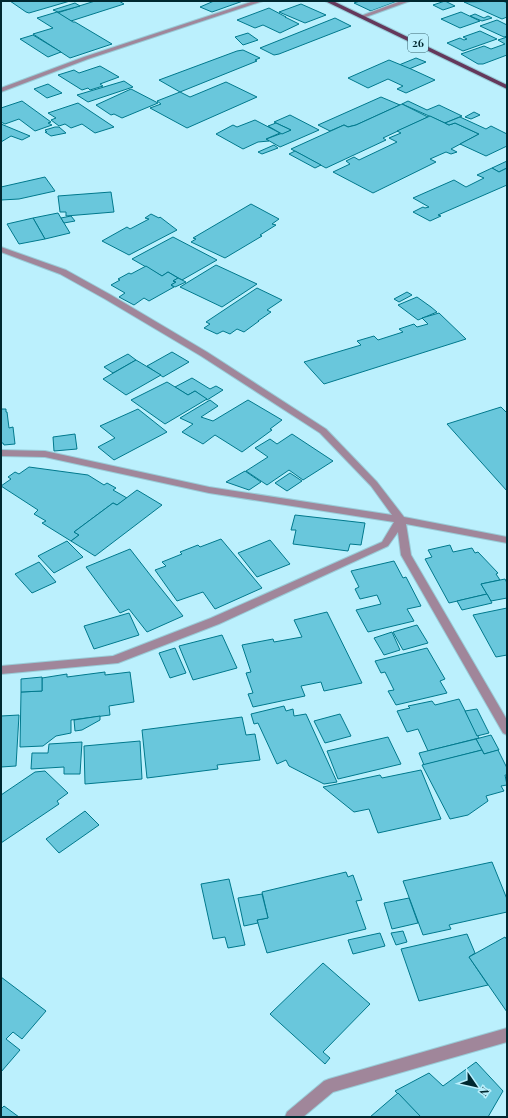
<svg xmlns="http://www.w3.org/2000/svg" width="508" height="1118" viewBox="0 0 508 1118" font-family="'Playfair Display',serif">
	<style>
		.building { fill: #69c7dc; stroke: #00798d }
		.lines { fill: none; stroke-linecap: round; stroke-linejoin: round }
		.minor-casing { stroke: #99ccd8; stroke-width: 2 }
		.major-casing { stroke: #99ccd8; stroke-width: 2 }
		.minor { fill: #a0869a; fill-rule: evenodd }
		.major { fill: #64385b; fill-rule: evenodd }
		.labels { text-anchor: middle; stroke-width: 4; stroke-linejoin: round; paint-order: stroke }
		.shield { fill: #bbf0fd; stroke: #38646e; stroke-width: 1 }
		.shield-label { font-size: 11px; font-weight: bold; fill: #002830 }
	</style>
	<rect width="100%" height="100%" fill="#bbf0fd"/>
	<g class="building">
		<polygon points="10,1 70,1 29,13 26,12"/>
		<polygon points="95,1 119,1 124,4 71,21 57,13"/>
		<polygon points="214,1 243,1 212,12 200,7"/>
		<polygon points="360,1 398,1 371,11 354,3"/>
		<polygon points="445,1 455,6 443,10 433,5"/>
		<polygon points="503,1 507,3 507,17 502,19 464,2"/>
		<polygon points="75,3 80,6 58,12 53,10"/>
		<polygon points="301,4 326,15 305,23 279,12"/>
		<polygon points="269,8 286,17 285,17 299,24 280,33 263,25 255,28 237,20"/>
		<polygon points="57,12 73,22 75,22 112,44 70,58 33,34 53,28 37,18"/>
		<polygon points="461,12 480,21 460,28 441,19"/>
		<polygon points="475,14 484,18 488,16 492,18 482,21 470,16"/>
		<polygon points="335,18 351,26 279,54 274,55 260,48"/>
		<polygon points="497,20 507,25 507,36 504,37 480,26"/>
		<polygon points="480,31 497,39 463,51 447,43 460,38 464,40 467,39 463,37"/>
		<polygon points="248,33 258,40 243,45 235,37"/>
		<polygon points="33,35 61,52 48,57 20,39"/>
		<polygon points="507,37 507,55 483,64 478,64 461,54 484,46 491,49 505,44 498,40"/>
		<polygon points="243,50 260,58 255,60 257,61 180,92 159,80 237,51"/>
		<polygon points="416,58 426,62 409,69 399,65"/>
		<polygon points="389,60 411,69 435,80 406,93 397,89 403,86 388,79 368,88 348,78"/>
		<polygon points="100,66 119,77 100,84 103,86 90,90 88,88 82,90 58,75 74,70 79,73"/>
		<polygon points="124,81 133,87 88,102 77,95"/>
		<polygon points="226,82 257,97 187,128 150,108 161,104 157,101 180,92 190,97"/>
		<polygon points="48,84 62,93 47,98 34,89"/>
		<polygon points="131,89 158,103 122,118 114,114 111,115 96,105"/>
		<polygon points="381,97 400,105 356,125 348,127 344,125 330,131 318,125"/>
		<polygon points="22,101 51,122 48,123 52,125 35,131 19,119 5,124 1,122 1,108"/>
		<polygon points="408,101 427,110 439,105 462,116 445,123 402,104"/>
		<polygon points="78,103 114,127 95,133 82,124 71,128 65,124 59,126 51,120 56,118 48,113"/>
		<polygon points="402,104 428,117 383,138 386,140 326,168 291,149 344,125 348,127 356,125"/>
		<polygon points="474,112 480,115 471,119 465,117"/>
		<polygon points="290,115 319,130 280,147 266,139 291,130 274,122"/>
		<polygon points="430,116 449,125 455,123 479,134 451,149 457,152 451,154 446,152 430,159 436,162 373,193 333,172 350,164 346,161 354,157 359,160 397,142 389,138 401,133 397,131"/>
		<polygon points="460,117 486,129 491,126 507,134 507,146 486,156 460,144 479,134 455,123 449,125 445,123"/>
		<polygon points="255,120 280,133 266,139 269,141 258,142 243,149 216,134 233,125 237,127"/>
		<polygon points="276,123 291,130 282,134 268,126"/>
		<polygon points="1,124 30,136 22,140 11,136 1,142"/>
		<polygon points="55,127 59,127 66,133 51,136 45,132 47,132 45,130"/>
		<polygon points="274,145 278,148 262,154 258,152"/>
		<polygon points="295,151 321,165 315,168 289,154"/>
		<polygon points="507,161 507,168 499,172 492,168"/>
		<polygon points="492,168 499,172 507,168 507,185 438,215 441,216 430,221 413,212 423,207 425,208 429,207 413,198 454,180 466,187 484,178 477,175"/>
		<polygon points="45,177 55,191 19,199 1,200 1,187"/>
		<polygon points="111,192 114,212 66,216 66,212 60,212 58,196"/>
		<polygon points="251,204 279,219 272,224 276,225 260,235 262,236 225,258 191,242 196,239 193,238"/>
		<polygon points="58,213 70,233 45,239 33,218"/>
		<polygon points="151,214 159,218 160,217 177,230 129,255 102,241 127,227 130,229 149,219 145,218"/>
		<polygon points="71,216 75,221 64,223 61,218"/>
		<polygon points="33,218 45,239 19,244 7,224"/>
		<polygon points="173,237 217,260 182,280 168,272 162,276 132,259"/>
		<polygon points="216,265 257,284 222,307 180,287"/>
		<polygon points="146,266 162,276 168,272 178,278 173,281 176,282 171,285 174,287 149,301 144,298 134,305 119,297 125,293 111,285 120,280 118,279 129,273 131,274"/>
		<polygon points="178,278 186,282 175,287 171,285 176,282 173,281"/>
		<polygon points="257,288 282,300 267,310 271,312 258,321 259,321 244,332 237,329 230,334 223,331 217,334 204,328 210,324 206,322"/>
		<polygon points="407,292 412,295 399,302 394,299"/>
		<polygon points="417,297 431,307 437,312 418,320 398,305"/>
		<polygon points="439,313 466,339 324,384 304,362 361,345 357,341 374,336 378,340 403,332 399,329 414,324 417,327 428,324 422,318"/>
		<polygon points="172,352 189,362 163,377 147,366"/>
		<polygon points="128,354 136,360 113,373 104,367"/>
		<polygon points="136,360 161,375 126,395 103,379"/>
		<polygon points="192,378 210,389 216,386 223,390 207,400 195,391 188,395 175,387"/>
		<polygon points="167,382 188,395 195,391 207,399 165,424 131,400"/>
		<polygon points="210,400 218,406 201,417 213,421 248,400 282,420 270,429 272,430 242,452 215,435 203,444 182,432 193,424 180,418"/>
		<polygon points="501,407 507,413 507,491 447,424"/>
		<polygon points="1,409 6,409 6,412 7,412 9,428 13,427 15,444 4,445 3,443 1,443"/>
		<polygon points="138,409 167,432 114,460 98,447 115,438 100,426"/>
		<polygon points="75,434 77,449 54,451 53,437"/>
		<polygon points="292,434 333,461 303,480 289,470 267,485 246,471 268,457 255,448 270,439 277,444"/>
		<polygon points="29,467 88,475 104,485 107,483 116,488 113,490 127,498 117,505 113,503 74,532 79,535 71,541 42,523 46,521 34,514 38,510 1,486 11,479 8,477 15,472 19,474"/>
		<polygon points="245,471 261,482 249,490 226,482"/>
		<polygon points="290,473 302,481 287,491 275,483"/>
		<polygon points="137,490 162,505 95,556 71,541 79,535 74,532 113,503 117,505"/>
		<polygon points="295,515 365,523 361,545 350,544 348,551 293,544 296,530 291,530"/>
		<polygon points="221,539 262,588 215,609 203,592 177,601 155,570 166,566 162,562 182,554 180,552 198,545 200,547"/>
		<polygon points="270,540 290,564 257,577 238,553"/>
		<polygon points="67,541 83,557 54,573 38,556"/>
		<polygon points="450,545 453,552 472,548 475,553 478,552 498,573 496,574 500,580 481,584 487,594 449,603 425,559 432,557 428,550"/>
		<polygon points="130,549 151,576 183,616 147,632 129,609 120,613 86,567"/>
		<polygon points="394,561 403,578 406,577 421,606 407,609 414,621 368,632 356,610 381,604 377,595 360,599 355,589 359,587 351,571"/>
		<polygon points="39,562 56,582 32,593 15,574"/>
		<polygon points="505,579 507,583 507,598 491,601 481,584"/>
		<polygon points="487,594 492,603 462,610 457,601"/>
		<polygon points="507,608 507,655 496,657 473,615"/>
		<polygon points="327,612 362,683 324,691 321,682 301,686 305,696 253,707 248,694 253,693 246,673 251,672 242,645 273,639 274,642 302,637 294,620"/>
		<polygon points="129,613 139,635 94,649 84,626"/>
		<polygon points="417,625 428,643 403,650 393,632"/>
		<polygon points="392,632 400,650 384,655 374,638"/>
		<polygon points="222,635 237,668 193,680 179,646"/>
		<polygon points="175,648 186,673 170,678 159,653"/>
		<polygon points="427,648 445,679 440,681 447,693 396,705 388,691 394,690 385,672 381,673 375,661"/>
		<polygon points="105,672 105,675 130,672 134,702 109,706 110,715 71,720 71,733 56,736 43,746 20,747 21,692 42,691 42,678 67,674 67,677"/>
		<polygon points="42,677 42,691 21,692 21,679"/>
		<polygon points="459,699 479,738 428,751 418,729 407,732 397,711 410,708 408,706 432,701 435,705"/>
		<polygon points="284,706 286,711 293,709 294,716 306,714 337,782 324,784 289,766 286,760 277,764 258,723 254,724 251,714"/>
		<polygon points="477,709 489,733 477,736 465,711"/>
		<polygon points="340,714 351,736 325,743 314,721"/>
		<polygon points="19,715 16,766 1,767 1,716"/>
		<polygon points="100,716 100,720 82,730 75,731 74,720"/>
		<polygon points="242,717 246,735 255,734 260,760 217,765 218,769 147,778 142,730"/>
		<polygon points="491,735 499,750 484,754 476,739"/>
		<polygon points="388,737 401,764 338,779 327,751"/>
		<polygon points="476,739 482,750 424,765 419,753"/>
		<polygon points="140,741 142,779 85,784 84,746"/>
		<polygon points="82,742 80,774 64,774 64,767 31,769 32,753 48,753 49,744"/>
		<polygon points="482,750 484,754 498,750 507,768 507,775 505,775 507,785 501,786 504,791 486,796 488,801 468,815 450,819 422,765"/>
		<polygon points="421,770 441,819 378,833 369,809 354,812 323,787 380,775 382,778"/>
		<polygon points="45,771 68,793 57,801 59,804 1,843 1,795 35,772"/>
		<polygon points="85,811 99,825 59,853 46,839"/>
		<polygon points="492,862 507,899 507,912 449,925 451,929 423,935 403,881"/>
		<polygon points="346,872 348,877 353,875 362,900 356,901 366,929 267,953 257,920 268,918 262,892"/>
		<polygon points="229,879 245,945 228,948 225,937 213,939 201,884"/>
		<polygon points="262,894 268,918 257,920 258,923 244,926 238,898"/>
		<polygon points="409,898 418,923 392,929 384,903"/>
		<polygon points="403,931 407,942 396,945 391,933"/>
		<polygon points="380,933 385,946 353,954 348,940"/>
		<polygon points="467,934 475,953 469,957 488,985 419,1001 401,949"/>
		<polygon points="505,937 507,940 507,1012 469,957"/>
		<polygon points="323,963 370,1004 323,1052 330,1058 325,1064 270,1014"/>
		<polygon points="1,977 46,1011 22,1039 13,1032 6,1039 20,1050 1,1072"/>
		<polygon points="476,1062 503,1091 488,1117 421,1117 395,1091 429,1073 443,1086"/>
		<polygon points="398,1093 421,1117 370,1117"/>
		<polygon points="4,1106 19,1117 1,1117 1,1109"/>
	</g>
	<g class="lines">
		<defs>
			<g id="minor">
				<polygon points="254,1 263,1 88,59 1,92 1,88 84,57"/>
				<polygon points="401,1 410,1 363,18 358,17"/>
				<polygon points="1,247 66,270 111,295 207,352 326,429 377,482 404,517 507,537 507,543 406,524 411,555 507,720 507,735 503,733 401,555 398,532 388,546 219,624 118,663 1,674 1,666 113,656 211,618 382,542 394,522 209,493 45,457 1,456 1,450 45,451 209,487 392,515 371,486 320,433 201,356 105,299 60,274 1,252"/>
				<polygon points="507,1028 507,1042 333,1092 303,1117 285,1117 287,1112 324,1081 329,1079"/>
			</g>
			<polygon id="major" points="325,1 333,1 507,85 507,89"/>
		</defs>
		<use href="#minor" class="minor-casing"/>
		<use href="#major" class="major-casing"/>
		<use href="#minor" class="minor"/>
		<use href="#major" class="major"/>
	</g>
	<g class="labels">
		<rect class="shield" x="408" y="34" width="20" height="18" rx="3"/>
		<g class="shield-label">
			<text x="418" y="47">26</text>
		</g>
	</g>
	<rect width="508" height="1118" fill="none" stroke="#002830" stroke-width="4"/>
	<g transform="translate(476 1086) rotate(124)" stroke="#bbf0fd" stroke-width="3" paint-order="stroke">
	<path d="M0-3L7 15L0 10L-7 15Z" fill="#002830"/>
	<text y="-6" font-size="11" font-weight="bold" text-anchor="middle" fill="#002830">N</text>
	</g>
</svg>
